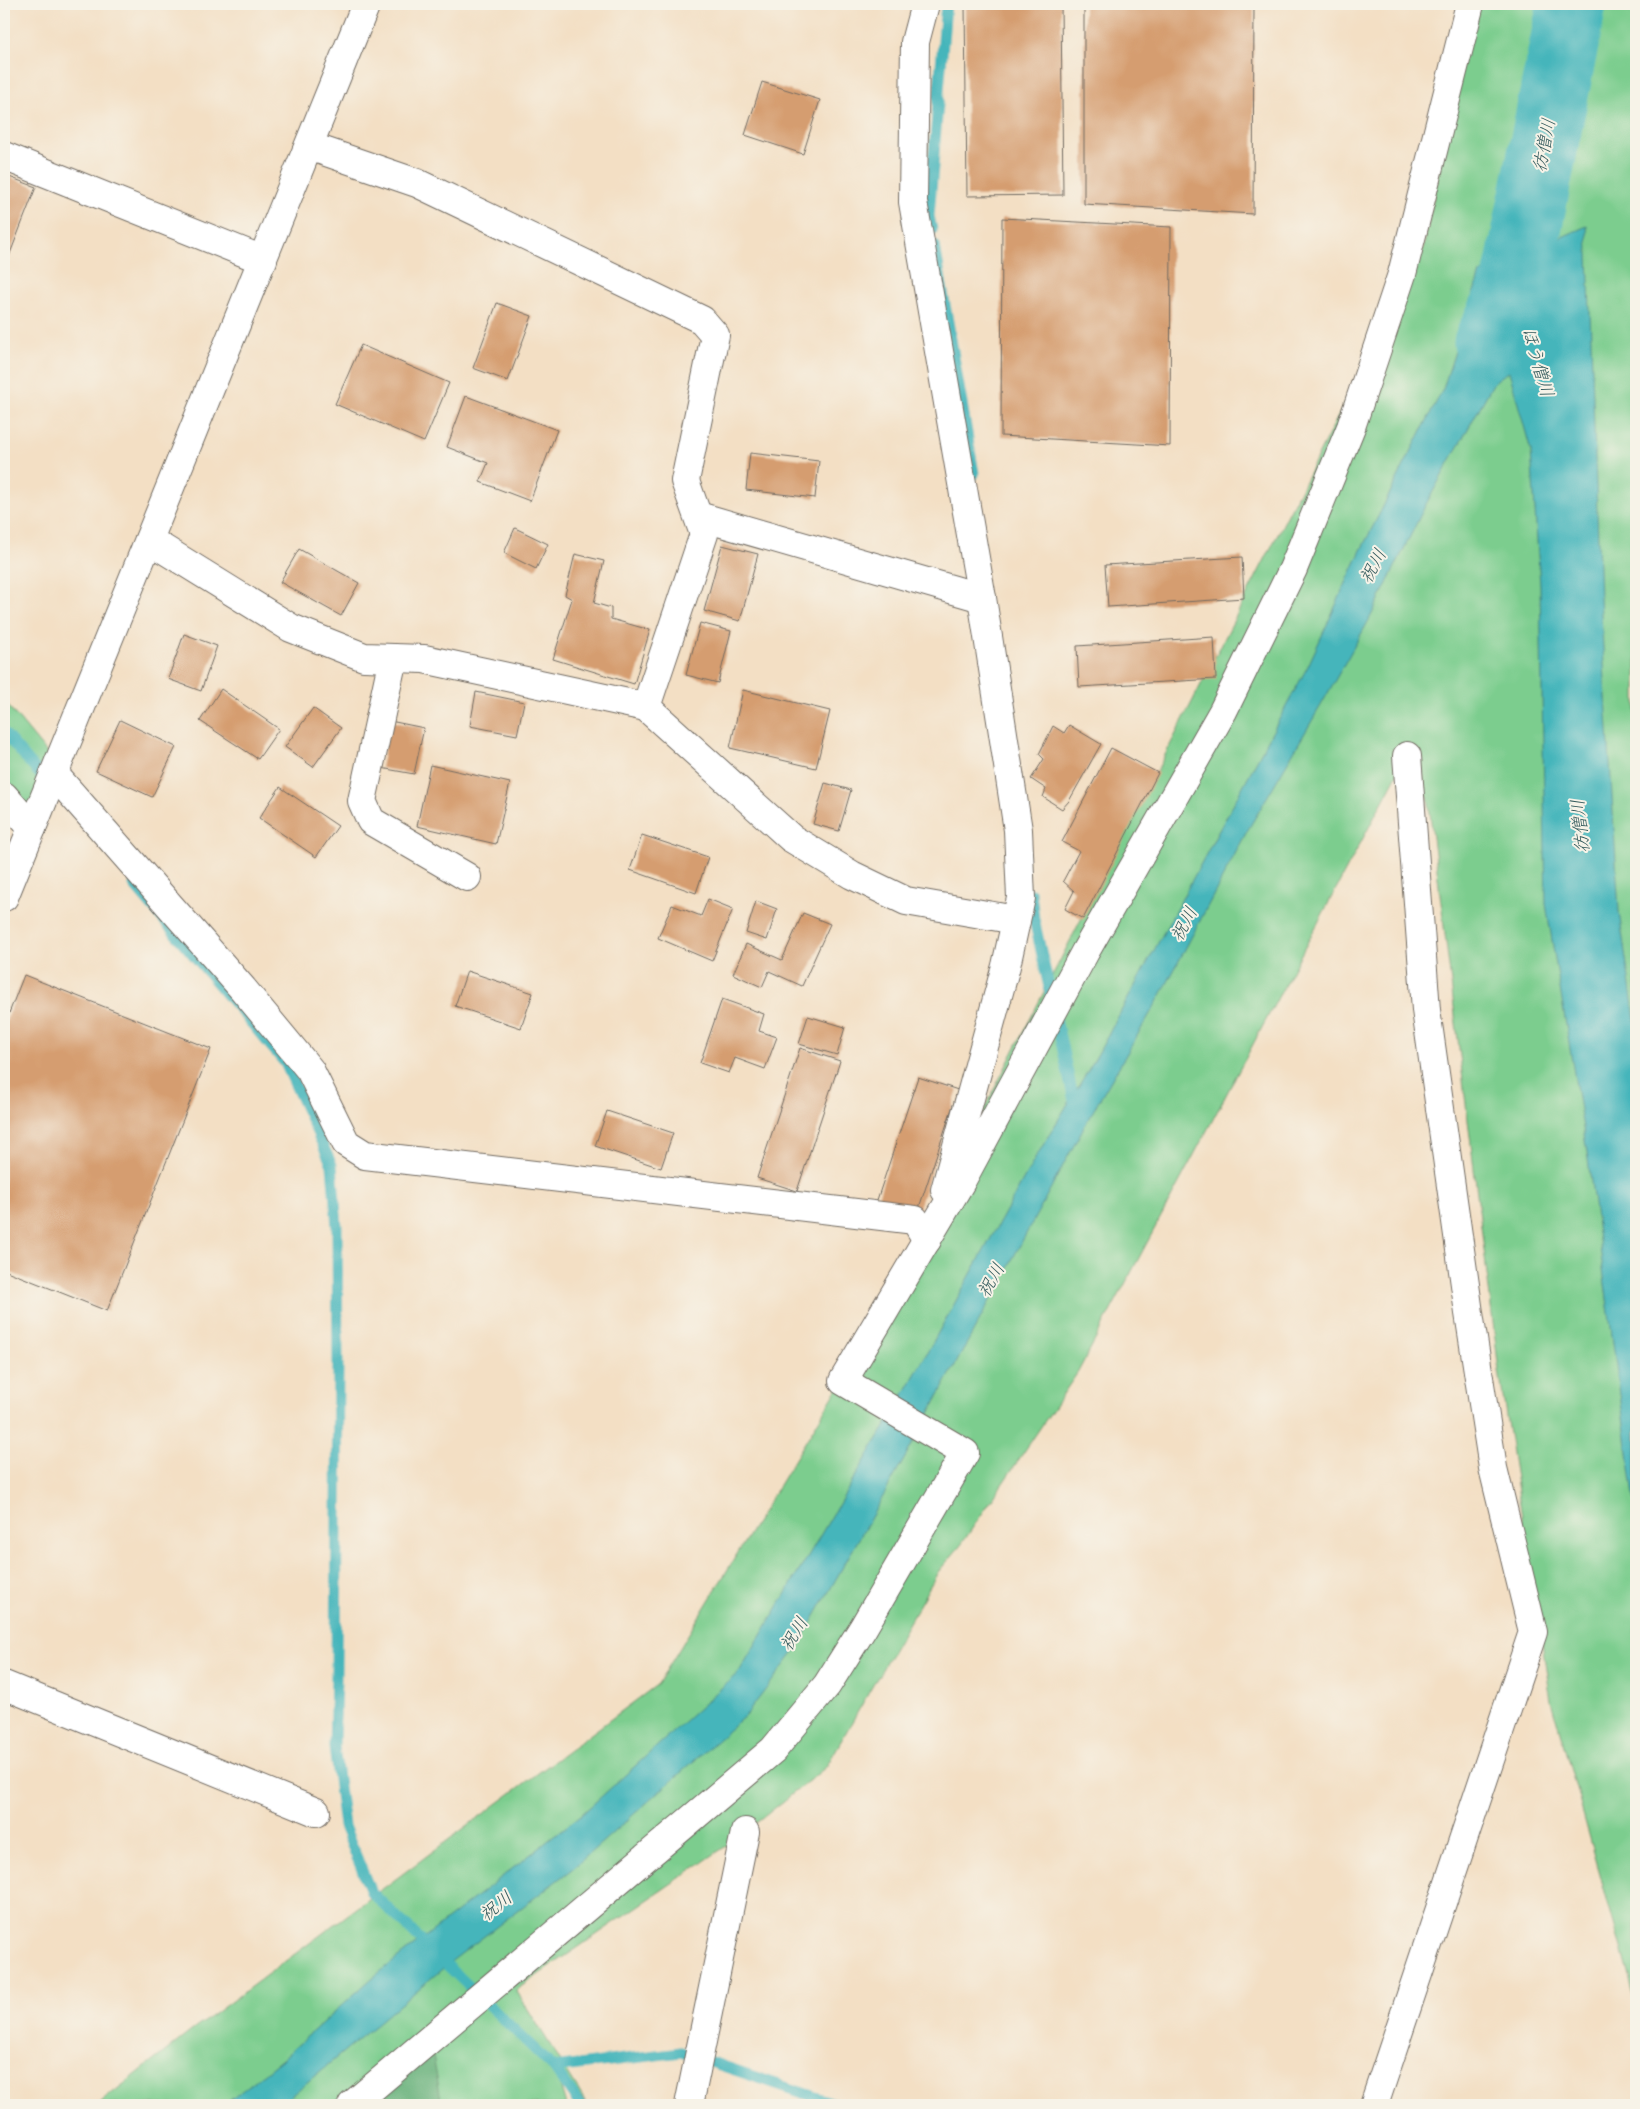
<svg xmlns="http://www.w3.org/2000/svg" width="1640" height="2109" viewBox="0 0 1640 2109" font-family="'Balsamiq Sans','Klee One',sans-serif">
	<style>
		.green { fill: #7ccd8e; stroke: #547c5c }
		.forest { fill: #65b079; stroke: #486e52 }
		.water { fill: #45b5bb; stroke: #387073 }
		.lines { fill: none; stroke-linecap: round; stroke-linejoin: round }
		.stream { stroke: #45b5bb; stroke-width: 11 }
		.river { stroke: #45b5bb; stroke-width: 69 }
		.building { fill: #d59d70 }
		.street-casing { stroke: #716a61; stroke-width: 30 }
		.street { stroke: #fff; stroke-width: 28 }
		.labels { text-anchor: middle; stroke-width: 4; stroke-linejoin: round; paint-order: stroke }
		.water-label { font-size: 18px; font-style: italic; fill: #345b5d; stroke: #f7f3e8 }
	</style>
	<rect width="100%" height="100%" fill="#f7f3e8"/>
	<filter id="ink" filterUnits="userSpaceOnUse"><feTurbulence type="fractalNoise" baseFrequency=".02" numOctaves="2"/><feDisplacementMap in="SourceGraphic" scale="10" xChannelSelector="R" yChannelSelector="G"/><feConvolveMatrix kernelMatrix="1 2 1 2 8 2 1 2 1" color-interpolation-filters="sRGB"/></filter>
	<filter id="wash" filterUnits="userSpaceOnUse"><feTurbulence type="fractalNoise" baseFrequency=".0096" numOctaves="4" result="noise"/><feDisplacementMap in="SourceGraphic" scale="20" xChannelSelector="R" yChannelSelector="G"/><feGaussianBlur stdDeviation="1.12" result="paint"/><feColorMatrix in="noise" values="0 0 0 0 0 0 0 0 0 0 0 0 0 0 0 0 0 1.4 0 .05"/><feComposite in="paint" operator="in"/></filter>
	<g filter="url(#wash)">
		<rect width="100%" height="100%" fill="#f3dfc4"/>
		<g class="green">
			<polygon points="1473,4 1636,4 1636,2002 1551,1700 1499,1371 1428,797 1407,756 1078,1372 961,1545 938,1572 826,1767 735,1840 516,1990 587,2104 555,2069 566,2105 97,2105 190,2032 658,1684 860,1352 1423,250"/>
			<polygon points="4,701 57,765 32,828 4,795"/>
		</g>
		<polygon class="forest" points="430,2039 442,2105 352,2105"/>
		<g class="water">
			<polygon points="1541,4 1574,4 1517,125"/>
			<polygon points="1587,226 1600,598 1619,912 1636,1026 1636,1512 1587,1152 1546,904 1540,585 1531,451 1509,371 1494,382 1425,506 1369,620 1320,707 1246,833 1161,995 1086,1123 906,1456 795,1651 747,1714 572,1869 453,1960 280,2105 224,2105 281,2060 371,1979 581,1815 739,1672 898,1405 1036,1157 1099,1052 1308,666 1362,548 1443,389 1480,273"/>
		</g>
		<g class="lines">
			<g class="stream">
				<polyline points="932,230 929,216 946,4"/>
				<polyline points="935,246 974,474"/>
				<polyline points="4,733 49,785"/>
				<polyline points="134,885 285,1063 332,1165 337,1227 338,1364 336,1679 334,1747 344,1826 371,1892 554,2068 580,2105"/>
				<polyline points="1031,894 1034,919 1076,1110"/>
				<polyline points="554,2068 681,2052 839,2105"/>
			</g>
			<polyline class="river" points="1488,343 1516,285 1572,4"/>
		</g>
		<g id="blocks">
			<g class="building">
				<polygon points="965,4 1061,4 1063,195 967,196"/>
				<polygon points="1084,4 1254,4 1253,214 1084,204"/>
				<polygon points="762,82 820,100 803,154 745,135"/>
				<polygon points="4,175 36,187 4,269"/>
				<polygon points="1002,218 1171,227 1170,446 1001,436"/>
				<polygon points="497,303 532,316 508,381 473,368"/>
				<polygon points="361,345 449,383 424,442 335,404"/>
				<polygon points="466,396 557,430 530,501 480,482 488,463 447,447"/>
				<polygon points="750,453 819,461 815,498 746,490"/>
				<polygon points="515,528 548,544 536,569 504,553"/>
				<polygon points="722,545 758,554 740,621 704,611"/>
				<polygon points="299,549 359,583 341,616 280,582"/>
				<polygon points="575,554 604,561 594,603 611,608 611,619 650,630 634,684 553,659 572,599 565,595"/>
				<polygon points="1242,557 1244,598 1108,607 1105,565"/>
				<polygon points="700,623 731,631 718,683 686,675"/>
				<polygon points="184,634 217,646 201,691 168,679"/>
				<polygon points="1214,637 1216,679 1079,687 1077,646"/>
				<polygon points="221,689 279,729 258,759 200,721"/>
				<polygon points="743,690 830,711 816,768 730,748"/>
				<polygon points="476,692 524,702 517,735 470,726"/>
				<polygon points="313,708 341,728 313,767 285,747"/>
				<polygon points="120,720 176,747 152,797 96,771"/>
				<polygon points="390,721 424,728 414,774 381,768"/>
				<polygon points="1069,725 1101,744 1069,801 1062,809 1043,797 1046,789 1031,779 1044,759 1039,754 1053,726 1064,733"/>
				<polygon points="1111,748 1158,773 1083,919 1065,909 1074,891 1063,881 1079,851 1062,842"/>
				<polygon points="430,765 510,783 496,844 417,826"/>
				<polygon points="825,783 851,790 839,831 813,824"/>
				<polygon points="280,787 338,826 316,857 259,818"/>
				<polygon points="642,835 708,857 696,893 630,870"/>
				<polygon points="708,899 733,909 712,961 658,938 672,905 701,916"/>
				<polygon points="756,901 777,909 767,940 746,933"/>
				<polygon points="803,913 830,924 802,986 769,971 762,987 733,974 746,944 782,960"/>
				<polygon points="467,971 533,993 521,1028 455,1006"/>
				<polygon points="24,975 211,1049 107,1311 4,1270 4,1026"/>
				<polygon points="722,999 764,1014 759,1031 777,1037 765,1069 735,1058 729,1073 700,1063"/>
				<polygon points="808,1016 845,1027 837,1055 799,1044"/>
				<polygon points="800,1048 840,1061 797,1191 757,1178"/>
				<polygon points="918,1077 958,1090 915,1220 875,1206"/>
				<polygon points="607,1111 673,1133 661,1168 595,1146"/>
			</g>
		</g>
	</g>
	<g filter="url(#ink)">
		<use href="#blocks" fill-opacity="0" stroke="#716a61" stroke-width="1"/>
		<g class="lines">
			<defs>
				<g id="street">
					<polyline points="925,4 915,42 913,202 982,598 1018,830 1021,898 1006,966 945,1190"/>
					<polyline points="309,146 417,183 702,320 715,335 685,481 704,534 646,707"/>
					<polyline points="4,156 263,260"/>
					<polyline points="698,516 982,598"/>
					<polyline points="149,540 291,628 364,657 424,659 646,707 791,838 852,875 906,901 1016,920"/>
					<polyline points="393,658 362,801 371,821 467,877"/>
					<polyline points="54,774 243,989 310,1070 346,1143 365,1155 915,1220 927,1240"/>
					<polyline points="4,796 32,828"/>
					<polyline points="4,897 366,4"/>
					<polyline points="4,1685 316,1812"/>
					<polyline points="352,2105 773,1750 827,1685 863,1628 965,1453 843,1381 962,1180 1085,952 1223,711 1293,569 1351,427 1402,274 1470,4"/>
					<polyline points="689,2105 745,1832"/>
					<polyline points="1374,2105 1533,1632 1493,1468 1469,1313 1426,1010 1407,756"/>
				</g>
			</defs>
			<use href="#street" class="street-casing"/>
			<use href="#street" class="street"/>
		</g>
	</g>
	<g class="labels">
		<g class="water-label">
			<text transform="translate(1544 145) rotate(-79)" y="6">彷僧川</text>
			<text transform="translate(1538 362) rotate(74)" y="6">ほう僧川</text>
			<text transform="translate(1373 566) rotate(-62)" y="6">祝川</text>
			<text transform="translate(1580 826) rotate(-96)" y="6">彷僧川</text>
			<text transform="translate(1184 924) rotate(-62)" y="6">祝川</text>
			<text transform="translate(991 1280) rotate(-61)" y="6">祝川</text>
			<text transform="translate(794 1634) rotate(-59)" y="6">祝川</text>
			<text transform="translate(496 1906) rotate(-39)" y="6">祝川</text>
		</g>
	</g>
	<rect width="1640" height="2109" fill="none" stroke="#f7f3e8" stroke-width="20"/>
</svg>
